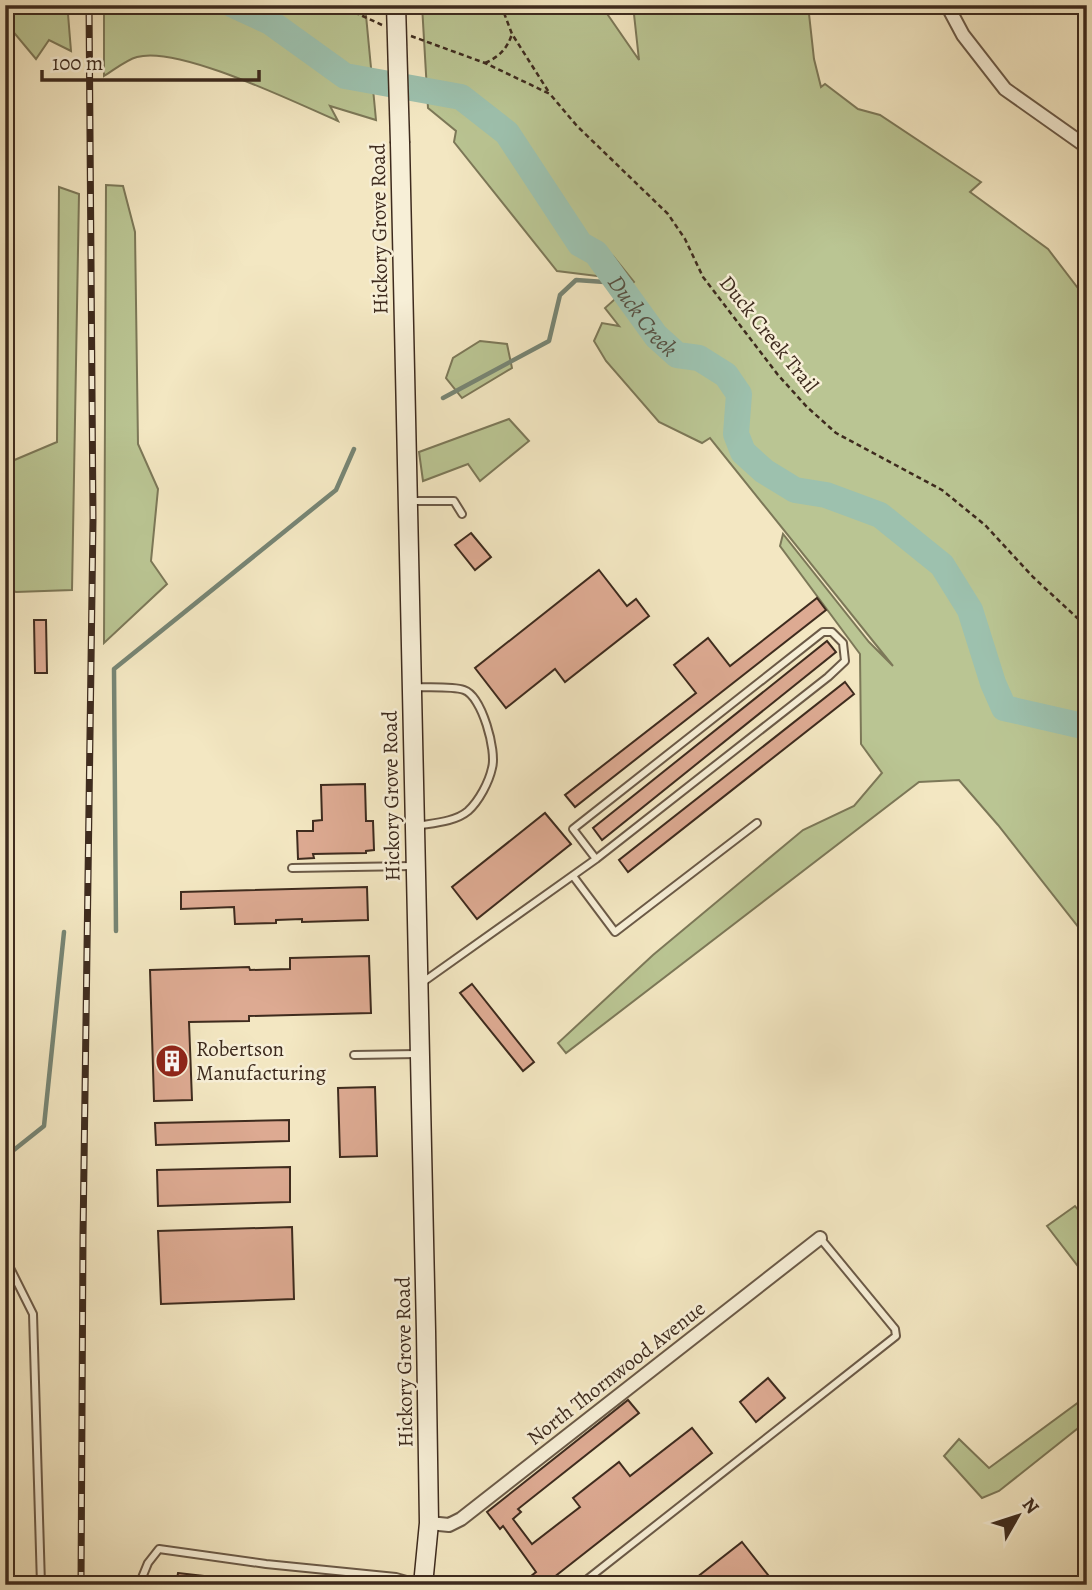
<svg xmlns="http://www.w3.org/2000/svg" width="1092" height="1590" viewBox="0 0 1092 1590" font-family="Alegreya,serif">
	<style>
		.green { fill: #bac593; stroke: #7c7858; stroke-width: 2 }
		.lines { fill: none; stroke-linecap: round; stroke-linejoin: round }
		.stream { stroke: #778574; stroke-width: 4.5 }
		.river { stroke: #9dc1ae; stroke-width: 26 }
		.building { fill: #ddaa92; stroke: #3e2b1e; stroke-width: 2 }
		.service-casing { stroke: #6b5a47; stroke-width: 10 }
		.minor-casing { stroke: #6b5a47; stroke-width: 16 }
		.secondary-casing { stroke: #3e2b1e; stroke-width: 21 }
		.path { stroke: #3e2b1e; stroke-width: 2.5; stroke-dasharray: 5 3.5; stroke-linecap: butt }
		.service { stroke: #f7efd7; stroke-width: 6 }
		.minor { stroke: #f7efd7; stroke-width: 12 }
		.secondary { stroke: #f7efd7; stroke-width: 18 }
		.rail-casing { stroke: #3e2b1e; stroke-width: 7 }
		.rail { stroke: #f7efd7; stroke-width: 4.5; stroke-dasharray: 13; stroke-linecap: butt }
		.secondary-bridge-casing { stroke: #3e2b1e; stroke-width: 21; stroke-linecap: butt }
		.secondary-bridge { stroke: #f7efd7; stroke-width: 18 }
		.labels { text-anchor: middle; stroke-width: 5; stroke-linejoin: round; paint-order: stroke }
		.street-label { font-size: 21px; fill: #3e2b1e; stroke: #f7efd7 }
		.poi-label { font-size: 21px; fill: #3e2b1e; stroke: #f7efd7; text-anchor: start }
		.water-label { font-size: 23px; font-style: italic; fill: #565042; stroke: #f7efd7 }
	</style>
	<rect width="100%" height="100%" fill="#f3e7c2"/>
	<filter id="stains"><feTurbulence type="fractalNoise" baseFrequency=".00286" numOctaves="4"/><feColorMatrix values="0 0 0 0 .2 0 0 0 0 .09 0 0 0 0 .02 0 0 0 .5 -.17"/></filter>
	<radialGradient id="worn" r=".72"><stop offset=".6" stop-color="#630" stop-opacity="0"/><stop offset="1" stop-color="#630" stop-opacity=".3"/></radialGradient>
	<g class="green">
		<polygon points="5,5 74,5 68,14 71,51 49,40 36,59 5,22"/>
		<path d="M104,5H365L376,120L330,106L338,121C296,103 178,45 137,57C126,60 114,70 104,76Z"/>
		<polygon points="422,5 601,5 639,60 633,5 808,5 814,59 821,87 825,84 858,109 880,115 981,182 970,192 1048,249 1087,300 1087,938 998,825 959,780 919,782 566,1053 558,1043 653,955 803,830 854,806 882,773 861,744 860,654 780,546 783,534 869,642 893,666 710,438 702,443 659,422 606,361 594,341 602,323 619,326 605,308 634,282 613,256 547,204 573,243 615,268 605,277 557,271 454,142 456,131 428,108"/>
		<polygon points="106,185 123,186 135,232 138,444 158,489 151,561 167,584 104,643"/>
		<polygon points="59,187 79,194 72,590 16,592 5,588 5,456 12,461 57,442"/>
		<polygon points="480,341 507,344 512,368 462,398 446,378 453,358"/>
		<polygon points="509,419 529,441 480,481 468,464 423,481 419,452"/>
		<polygon points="1075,1206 1087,1221 1087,1278 1047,1226"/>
		<polygon points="1087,1396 1087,1421 999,1491 982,1498 944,1456 959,1439 989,1468"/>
	</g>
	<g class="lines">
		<g class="stream">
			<polyline points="443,398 549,341 560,295 576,280 619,283"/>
			<polyline points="116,931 114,669 336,490 354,449"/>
			<polyline points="5,1157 44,1126 64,932"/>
		</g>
		<path class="river" id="s1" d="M233,5L270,22L345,76L461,97L507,133L580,244L596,253L656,336L677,355L699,358L726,375L739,394L736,434L743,452L764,471L795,490L826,495L880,515L942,565L970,610L993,683L1004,708L1087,727"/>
	</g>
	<g class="building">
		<polygon points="471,533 491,557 475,570 455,545"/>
		<polygon points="599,570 627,606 636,599 649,616 565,682 555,669 506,708 475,668"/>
		<polygon points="817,598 826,610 575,807 565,795 696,693 674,665 708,638 730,666"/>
		<polygon points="34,620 46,620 47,673 35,673"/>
		<polygon points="827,641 836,652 602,840 593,828"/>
		<polygon points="845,682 854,694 628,872 619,860"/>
		<polygon points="365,784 366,821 373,821 374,850 366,851 366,853 313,854 314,858 298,859 297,831 313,831 313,821 322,820 321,785"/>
		<polygon points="545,813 571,844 477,919 452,887"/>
		<polygon points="367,887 368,920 302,922 302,919 276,920 276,923 235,924 234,907 181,909 181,892"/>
		<polygon points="369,956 371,1013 249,1016 249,1021 189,1022 192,1100 154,1101 150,970 249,967 250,970 290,969 290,958"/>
		<polygon points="472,984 534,1062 523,1071 460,993"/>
		<polygon points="375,1087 377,1156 340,1157 338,1088"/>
		<polygon points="289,1120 289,1141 156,1145 155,1123"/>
		<polygon points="290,1167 290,1202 158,1206 157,1170"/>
		<polygon points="292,1227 294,1299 161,1304 158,1231"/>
		<polygon points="768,1378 785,1398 756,1422 740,1402"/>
		<polygon points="628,1400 639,1413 518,1509 521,1512 513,1519 532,1544 580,1507 573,1498 619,1462 630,1476 692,1428 712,1453 544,1585 520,1585 536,1572 503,1526 500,1529 487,1512"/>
		<polygon points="742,1542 776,1585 687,1585"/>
		<polygon points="178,1573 212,1577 212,1585 176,1585"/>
	</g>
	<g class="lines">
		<defs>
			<g id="service">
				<polyline points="409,501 454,501 462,514"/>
				<path d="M415,687C428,688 452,686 464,690C482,696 497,751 492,768C489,782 479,801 468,811C455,822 433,823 416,826"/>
				<polyline points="292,868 413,866"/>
				<polyline points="573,876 615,932 757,823"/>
				<polyline points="423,982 596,859 828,677 845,661 843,643 832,632 823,632 573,829 596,859"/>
				<polyline points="354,1055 418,1054"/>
				<polyline points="5,1258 33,1314 41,1585"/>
				<polyline points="139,1585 148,1563 159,1549 266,1564 396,1577 421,1584"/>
				<polyline points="580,1585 896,1336 895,1329 820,1238"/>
			</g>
			<g id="minor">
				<polyline points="947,5 963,35 1005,89 1087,147"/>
				<polyline points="429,1523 449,1525 461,1519 820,1238"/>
			</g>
			<polyline id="secondary" points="400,143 426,1331 429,1523 423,1585"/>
		</defs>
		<use href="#service" class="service-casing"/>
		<use href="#minor" class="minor-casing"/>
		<use href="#secondary" class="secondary-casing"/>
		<g class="path">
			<polyline points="339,5 382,25"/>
			<polyline points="501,5 512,34 550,94"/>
			<polyline points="411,36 485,63 550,94 577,126 668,214 685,239 703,277 778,375 807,407 836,433 942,490 985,525 1033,577 1087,627"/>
			<path d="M485,63C499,57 507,49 512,34"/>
		</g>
		<use href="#service" class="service"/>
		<use href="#minor" class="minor"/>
		<use href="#secondary" class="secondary"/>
		<defs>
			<polyline id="rail" points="81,1585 83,1236 93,520 89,5"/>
		</defs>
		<use href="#rail" class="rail-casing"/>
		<use href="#rail" class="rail"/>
		<defs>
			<polyline id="secondary-bridge" points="396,5 400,143"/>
		</defs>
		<use href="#secondary-bridge" class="secondary-bridge-casing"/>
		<use href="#secondary-bridge" class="secondary-bridge"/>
	</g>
	<defs>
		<symbol id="building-disc" viewBox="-11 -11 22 22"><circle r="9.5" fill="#8f2418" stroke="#f7efd7"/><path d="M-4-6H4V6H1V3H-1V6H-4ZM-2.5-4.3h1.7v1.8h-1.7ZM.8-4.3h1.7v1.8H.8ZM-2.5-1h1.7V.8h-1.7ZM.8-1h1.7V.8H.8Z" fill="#fff"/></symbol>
	</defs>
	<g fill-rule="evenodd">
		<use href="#building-disc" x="153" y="1042" width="38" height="38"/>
	</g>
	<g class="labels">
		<g class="street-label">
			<text transform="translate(379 229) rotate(-91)" y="7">Hickory Grove Road</text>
			<text transform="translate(769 334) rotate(51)" y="7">Duck Creek Trail</text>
			<text transform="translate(391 796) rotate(-91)" y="7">Hickory Grove Road</text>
			<text transform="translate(404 1362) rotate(-91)" y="7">Hickory Grove Road</text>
			<text transform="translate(616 1373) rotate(-38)" y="7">North Thornwood Avenue</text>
		</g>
		<g class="poi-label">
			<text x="196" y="1056">Robertson<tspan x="196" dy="24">Manufacturing</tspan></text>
		</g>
		<g class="water-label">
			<text dy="8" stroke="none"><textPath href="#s1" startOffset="539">Duck Creek</textPath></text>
		</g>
	</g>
	<rect width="1092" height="1590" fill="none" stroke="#f3e7c2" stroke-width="28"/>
	<rect x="7" y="7" width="1078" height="1576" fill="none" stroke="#3e2b1e" stroke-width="3.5"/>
	<rect x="14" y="14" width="1064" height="1562" fill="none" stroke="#3e2b1e" stroke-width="2"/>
	<g transform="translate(1018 1516) rotate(51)" stroke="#f7efd7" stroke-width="5" paint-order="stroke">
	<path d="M0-5L12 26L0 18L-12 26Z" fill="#3e2b1e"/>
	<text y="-10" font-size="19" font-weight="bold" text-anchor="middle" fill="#3e2b1e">N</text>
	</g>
	<path d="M42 70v10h217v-10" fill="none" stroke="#3e2b1e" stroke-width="3.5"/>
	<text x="52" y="70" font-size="21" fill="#3e2b1e" stroke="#f7efd7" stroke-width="5" paint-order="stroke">100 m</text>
	<rect width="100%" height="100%" filter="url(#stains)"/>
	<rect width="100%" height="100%" fill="url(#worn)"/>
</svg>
